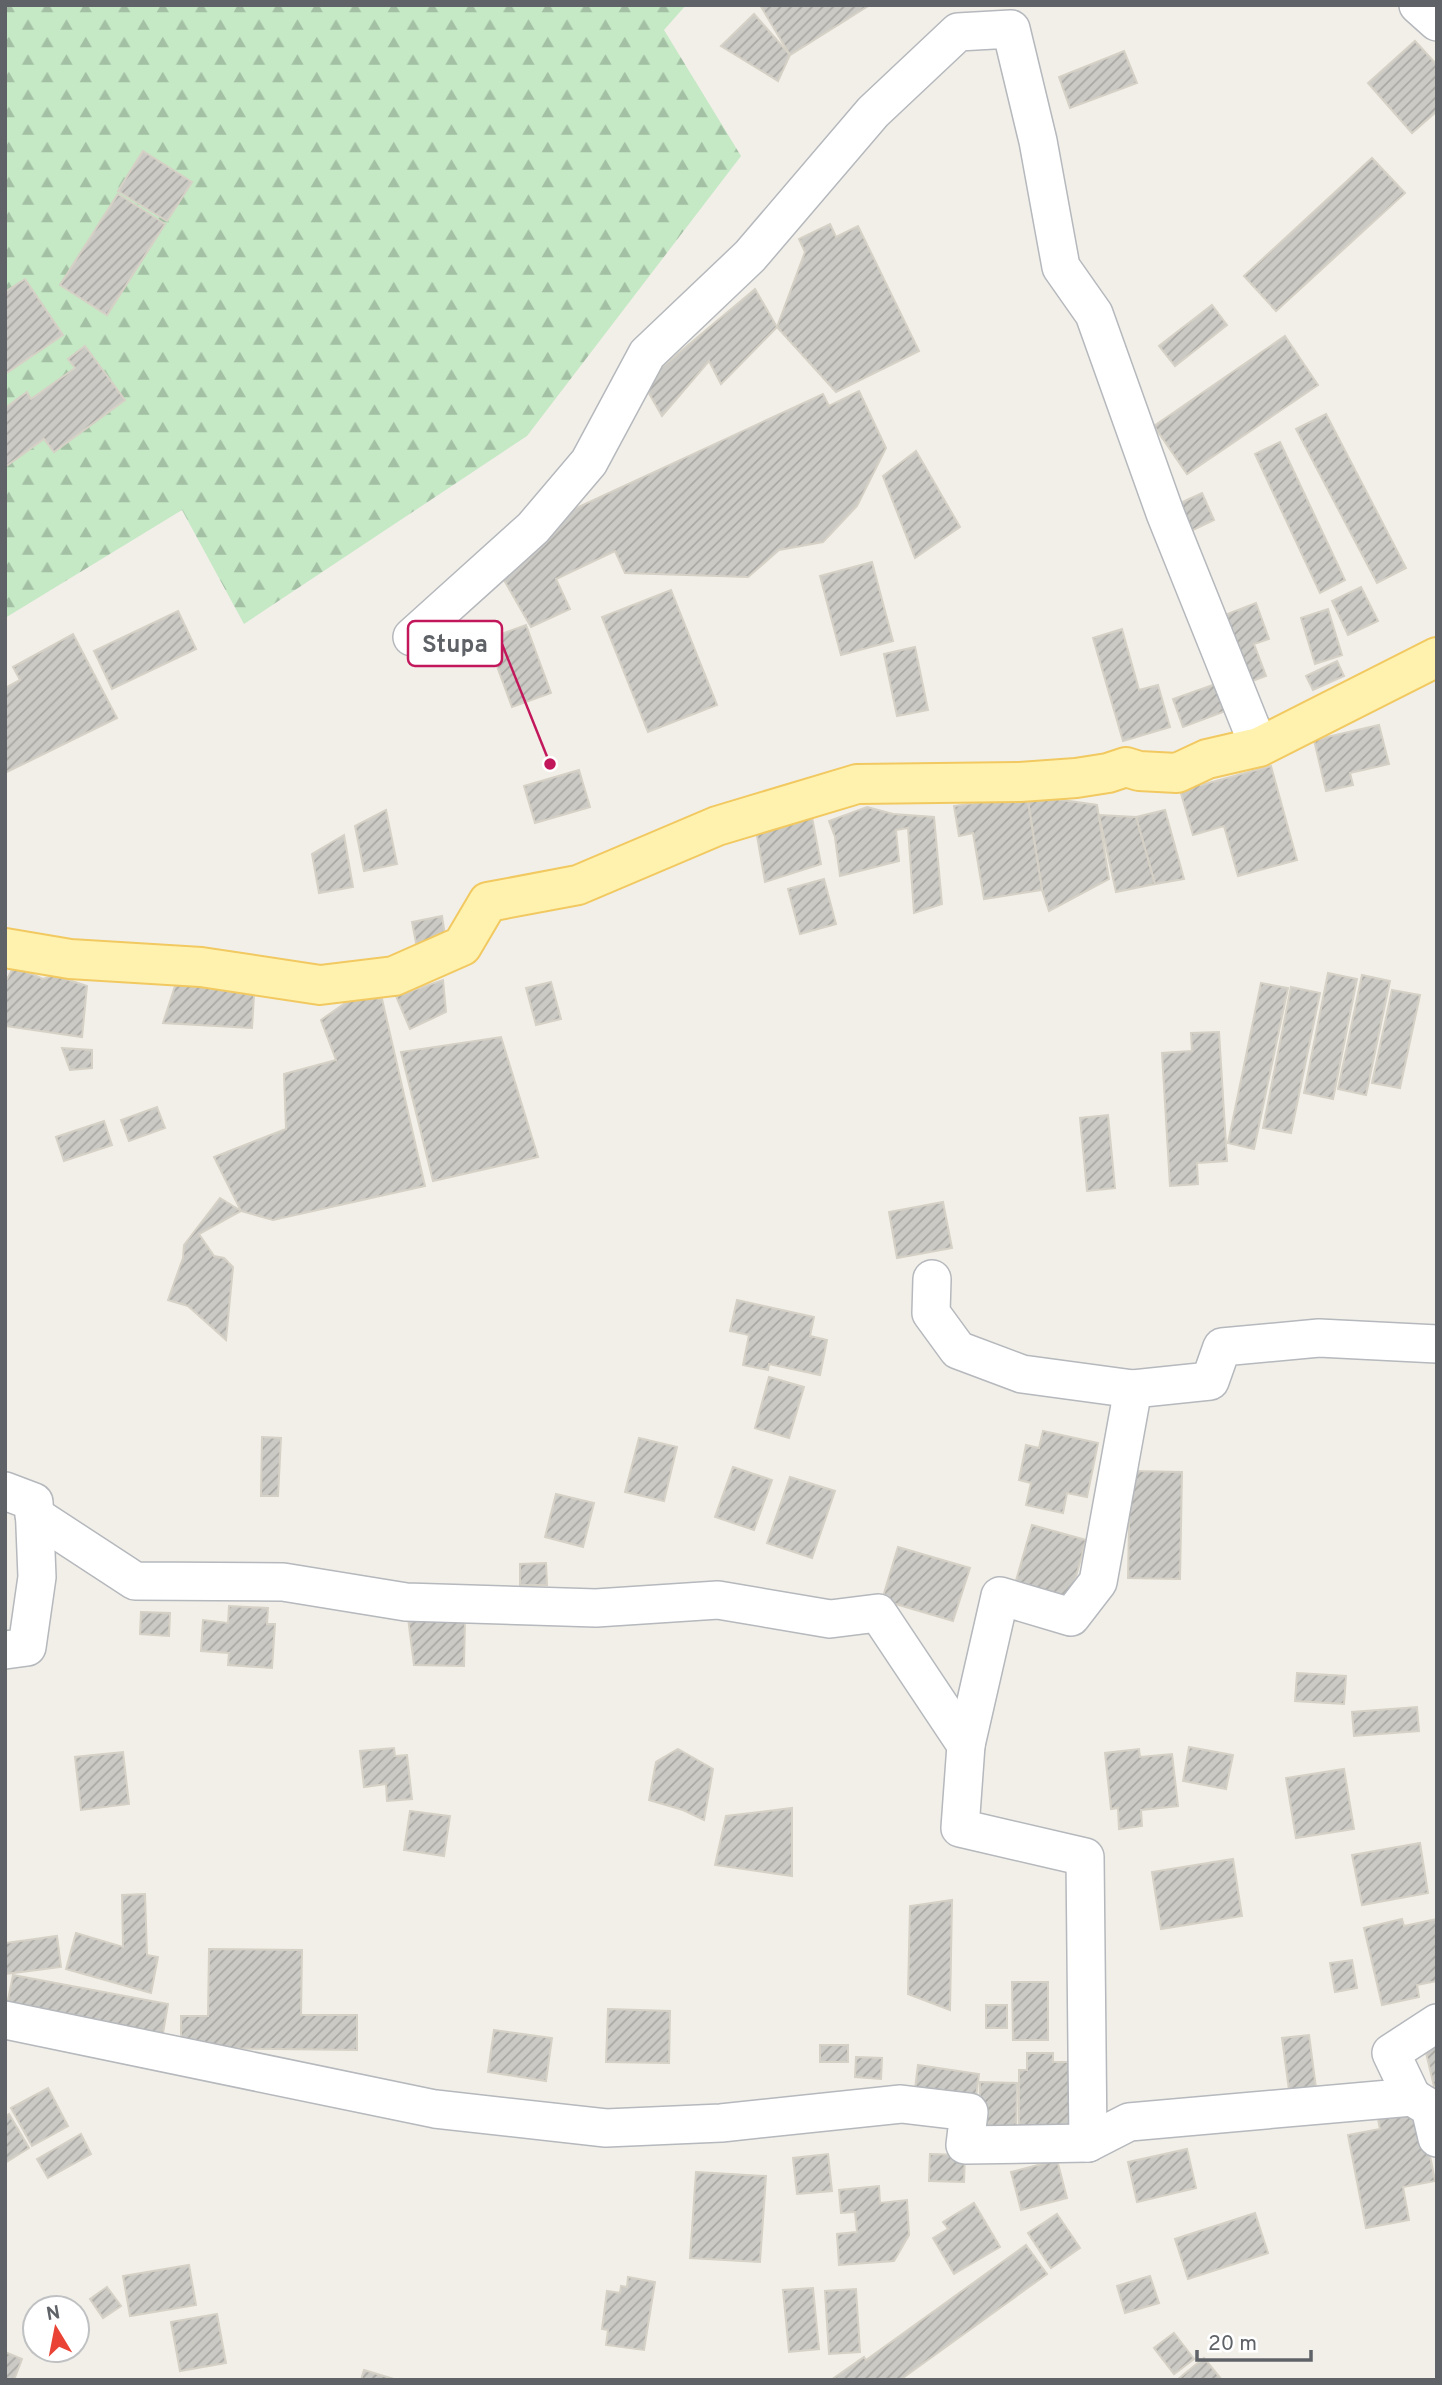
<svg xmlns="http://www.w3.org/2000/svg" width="1442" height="2385" viewBox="0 0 1442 2385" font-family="Overpass,sans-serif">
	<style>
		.forest { fill: url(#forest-firs) }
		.building { fill: url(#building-hatch); stroke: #d6d1c6; stroke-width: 2 }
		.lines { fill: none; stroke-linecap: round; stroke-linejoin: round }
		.minor-casing { stroke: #b5b8bc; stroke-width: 40 }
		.major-casing { stroke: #f2c960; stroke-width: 42 }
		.minor { stroke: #fff; stroke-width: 37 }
		.major { stroke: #fff2af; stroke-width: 38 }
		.leader { fill: none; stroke: #c2185b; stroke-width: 2.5 }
		.callout-dot { fill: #c2185b; stroke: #fff; stroke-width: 2.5 }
		.callout { fill: #fff; stroke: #c2185b; stroke-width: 2.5 }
		.callout-label { font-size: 24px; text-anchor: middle; font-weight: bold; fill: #5f6368 }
	</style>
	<defs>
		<pattern id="forest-firs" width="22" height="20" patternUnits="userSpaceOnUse" patternTransform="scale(1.75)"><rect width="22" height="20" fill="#c5e8c5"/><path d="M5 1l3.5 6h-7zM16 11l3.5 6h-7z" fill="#a3c0a4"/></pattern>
		<pattern id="building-hatch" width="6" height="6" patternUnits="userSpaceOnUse" patternTransform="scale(1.75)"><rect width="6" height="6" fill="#cccac5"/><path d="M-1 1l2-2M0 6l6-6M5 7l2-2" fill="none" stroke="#a9a8a4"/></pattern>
	</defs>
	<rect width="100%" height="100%" fill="#f1efe8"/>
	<polygon class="forest" points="5,5 686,5 664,30 741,156 527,436 244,624 182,510 5,618"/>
	<g class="building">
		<polygon points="760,5 867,5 868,6 790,55"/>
		<polygon points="754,14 790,55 778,81 721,46"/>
		<polygon points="1415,41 1437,65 1437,111 1412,133 1368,83"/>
		<polygon points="1124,51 1137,83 1070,108 1059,77"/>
		<polygon points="143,151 192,182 167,221 118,191"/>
		<polygon points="1372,158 1405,193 1276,311 1244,276"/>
		<polygon points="118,194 165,224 107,315 60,285"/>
		<polygon points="830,224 836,237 858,226 919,351 836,392 777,327 805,252 799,239"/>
		<polygon points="25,279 63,335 5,374 5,292"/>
		<polygon points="755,289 777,327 721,384 709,361 662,416 643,383"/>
		<polygon points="1212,305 1227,325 1175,366 1159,346"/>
		<polygon points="1285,336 1318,385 1187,474 1154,426"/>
		<polygon points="85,346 125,400 54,452 44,439 5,467 5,408 27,392 31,399 75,368 68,359"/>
		<polygon points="859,391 886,448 857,506 823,542 779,550 748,577 625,573 615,551 556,579 570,609 531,627 504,580 533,528 823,394 829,406"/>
		<polygon points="1326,414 1406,568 1377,583 1296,429"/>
		<polygon points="1280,442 1345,580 1320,593 1255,454"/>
		<polygon points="916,451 960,527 915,558 883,476"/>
		<polygon points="1202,493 1214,520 1191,531 1178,504"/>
		<polygon points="872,562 893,641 841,655 820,576"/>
		<polygon points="1361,587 1378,621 1348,635 1332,601"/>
		<polygon points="671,590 717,705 648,732 602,617"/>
		<polygon points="1256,603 1269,639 1254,644 1266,676 1247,683 1222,616"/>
		<polygon points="1328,609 1342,655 1315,664 1301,618"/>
		<polygon points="178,611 196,649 112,689 94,651"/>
		<polygon points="526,625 551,693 512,707 487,639"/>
		<polygon points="1122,629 1139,690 1158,685 1170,727 1123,741 1093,638"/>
		<polygon points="73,634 117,718 5,773 5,688 20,680 13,667"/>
		<polygon points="915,647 928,710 897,716 884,654"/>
		<polygon points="1337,661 1344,676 1313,690 1306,676"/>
		<polygon points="1221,682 1231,709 1183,727 1173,699"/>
		<polygon points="1379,725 1389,764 1350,773 1353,785 1326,791 1314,740"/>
		<polygon points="1271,766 1297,860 1238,876 1224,826 1193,835 1178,783 1199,777 1201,785"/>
		<polygon points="579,770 590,807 535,823 524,786"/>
		<polygon points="1027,795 1097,805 1109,879 1049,911 1042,890"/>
		<polygon points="1027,795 1042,890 984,899 973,833 959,836 954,806"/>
		<polygon points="867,807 893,814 934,817 942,904 914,913 908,828 896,830 899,861 840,876 835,837 829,821"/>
		<polygon points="386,810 397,864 364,871 355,826"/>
		<polygon points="1165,810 1184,879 1155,884 1136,817"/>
		<polygon points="1099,815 1136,817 1155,884 1116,892"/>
		<polygon points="812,817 821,864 765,882 756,830"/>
		<polygon points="344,835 353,887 319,893 312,854"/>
		<polygon points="824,879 836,924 800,934 788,889"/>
		<polygon points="442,916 446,942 417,948 412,922"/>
		<polygon points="14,966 43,979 54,975 87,986 82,1037 5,1026 5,983"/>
		<polygon points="1328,973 1357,979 1333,1099 1304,1093"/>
		<polygon points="1362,975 1390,981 1366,1095 1338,1089"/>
		<polygon points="177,980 254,995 252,1028 163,1023"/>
		<polygon points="443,980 446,1012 410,1029 396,996"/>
		<polygon points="551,982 561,1019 536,1025 526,988"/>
		<polygon points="1261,983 1288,988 1254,1149 1228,1143"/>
		<polygon points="1291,987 1320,993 1291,1133 1263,1128"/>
		<polygon points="1392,990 1420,995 1400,1088 1372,1083"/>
		<polygon points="355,996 382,999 425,1186 273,1220 241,1211 214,1157 286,1129 284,1074 336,1060 321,1020"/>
		<polygon points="1219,1032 1227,1161 1197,1163 1198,1184 1170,1186 1162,1053 1192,1051 1191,1033"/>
		<polygon points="501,1037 538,1157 433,1181 401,1052"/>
		<polygon points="62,1048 92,1050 92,1068 70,1070"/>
		<polygon points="157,1107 165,1128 129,1141 121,1120"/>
		<polygon points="1108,1115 1115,1188 1087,1191 1080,1118"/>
		<polygon points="104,1121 112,1145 64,1161 56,1137"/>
		<polygon points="220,1198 241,1211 199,1234 214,1256 224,1258 233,1267 226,1340 188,1306 168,1300 183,1258 184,1245"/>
		<polygon points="943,1202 952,1248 897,1258 889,1212"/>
		<polygon points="737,1300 814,1317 810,1336 827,1340 820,1375 769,1364 768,1370 743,1365 749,1335 730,1331"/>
		<polygon points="769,1377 804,1387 789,1438 755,1428"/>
		<polygon points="1043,1431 1098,1443 1087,1497 1067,1493 1063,1513 1026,1505 1031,1483 1019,1480 1026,1445 1039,1448"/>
		<polygon points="262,1437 281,1438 278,1496 261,1496"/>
		<polygon points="639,1438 677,1447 664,1501 625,1492"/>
		<polygon points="733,1467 772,1480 754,1530 715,1517"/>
		<polygon points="1130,1471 1182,1472 1180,1579 1128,1578"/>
		<polygon points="790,1477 835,1491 812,1558 767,1543"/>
		<polygon points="556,1494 594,1503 583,1547 545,1537"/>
		<polygon points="1032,1525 1086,1540 1068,1606 1013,1591"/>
		<polygon points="898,1547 970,1568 953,1621 882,1600"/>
		<polygon points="546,1563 547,1585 520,1585 520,1564"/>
		<polygon points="406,1602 465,1617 464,1666 414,1665"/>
		<polygon points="229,1606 268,1608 267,1624 275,1624 272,1668 228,1665 229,1653 201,1651 203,1620 228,1623"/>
		<polygon points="141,1612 170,1613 169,1636 140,1634"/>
		<polygon points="1297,1673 1346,1676 1344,1704 1295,1701"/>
		<polygon points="1417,1707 1419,1731 1354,1736 1352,1712"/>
		<polygon points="1189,1747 1233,1755 1226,1789 1183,1781"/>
		<polygon points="394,1748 395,1756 407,1755 412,1799 387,1801 386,1784 364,1787 360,1751"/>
		<polygon points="678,1749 713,1769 704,1820 683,1810 649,1800 656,1762"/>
		<polygon points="1139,1749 1140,1757 1172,1754 1178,1806 1141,1810 1142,1826 1119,1829 1118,1808 1111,1809 1105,1753"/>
		<polygon points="123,1752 129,1804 81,1810 75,1757"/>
		<polygon points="1344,1769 1354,1829 1296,1838 1286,1778"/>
		<polygon points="792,1808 792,1876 715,1865 726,1816"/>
		<polygon points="410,1811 450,1816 444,1856 404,1850"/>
		<polygon points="1420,1843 1428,1893 1362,1905 1352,1855"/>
		<polygon points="1233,1859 1242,1916 1161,1929 1152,1872"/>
		<polygon points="145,1894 147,1955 158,1957 151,1993 66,1969 76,1933 123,1947 122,1895"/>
		<polygon points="952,1900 950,2010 908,1994 910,1906"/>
		<polygon points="1402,1919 1404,1926 1437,1919 1437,1981 1417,1985 1419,1997 1382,2005 1364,1928"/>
		<polygon points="57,1936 61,1967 5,1974 5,1943"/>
		<polygon points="209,1949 302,1950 301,2015 357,2015 357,2050 181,2048 181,2016 208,2016"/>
		<polygon points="1352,1960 1357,1988 1335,1992 1330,1963"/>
		<polygon points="13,1975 168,2004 162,2039 6,2010"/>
		<polygon points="1012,1982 1048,1982 1048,2040 1013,2040"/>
		<rect x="986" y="2005" width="21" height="23"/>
		<polygon points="608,2009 670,2011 669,2063 606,2062"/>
		<polygon points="494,2030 552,2038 546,2081 488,2072"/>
		<polygon points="1309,2035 1316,2088 1289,2090 1282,2038"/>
		<rect x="820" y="2045" width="28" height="17"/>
		<polygon points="1437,2045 1437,2099 1426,2053"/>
		<polygon points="1027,2053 1053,2053 1053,2062 1069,2062 1069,2128 1019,2139 1019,2070 1027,2070"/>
		<polygon points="856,2057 882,2058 881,2079 855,2077"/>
		<polygon points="918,2065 979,2074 975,2105 914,2097"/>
		<polygon points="980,2082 1017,2083 1016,2138 979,2137"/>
		<polygon points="48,2088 68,2126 32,2146 11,2108"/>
		<polygon points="1421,2110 1435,2181 1403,2187 1409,2220 1366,2228 1348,2135 1380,2129 1378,2119"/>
		<polygon points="9,2114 29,2148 5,2163 5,2117"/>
		<polygon points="81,2134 91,2154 48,2178 37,2159"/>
		<polygon points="1187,2149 1196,2188 1137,2202 1128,2162"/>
		<polygon points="828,2154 832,2191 797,2194 793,2158"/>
		<polygon points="930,2154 965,2155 964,2182 929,2181"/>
		<polygon points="1057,2160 1067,2198 1021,2210 1011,2172"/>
		<polygon points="696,2172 766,2176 760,2262 690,2258"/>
		<polygon points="879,2186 880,2203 907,2200 909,2235 894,2261 839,2265 837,2234 857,2232 855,2212 841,2213 839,2190"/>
		<polygon points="974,2203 1000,2247 954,2274 933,2238 948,2229 943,2222"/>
		<polygon points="1255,2213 1268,2253 1188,2279 1175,2239"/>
		<polygon points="1057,2214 1080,2248 1051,2268 1028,2233"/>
		<polygon points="1026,2245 1047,2274 900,2380 831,2380 864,2357 866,2360"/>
		<polygon points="189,2265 196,2305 130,2316 123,2276"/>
		<polygon points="1150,2276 1159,2303 1125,2313 1117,2286"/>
		<polygon points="628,2277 655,2282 644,2350 606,2345 608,2330 602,2329 607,2291 620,2293 621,2286 627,2287"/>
		<polygon points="107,2287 121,2306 103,2318 90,2299"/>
		<polygon points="813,2288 819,2349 789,2352 783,2290"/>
		<polygon points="856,2289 860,2352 829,2354 825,2291"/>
		<polygon points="217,2314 226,2363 180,2371 171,2322"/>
		<polygon points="1174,2333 1194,2359 1174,2374 1154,2348"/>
		<polygon points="5,2352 22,2359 14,2380 5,2380"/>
		<polygon points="1204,2358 1222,2380 1177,2380"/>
		<polygon points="364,2370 397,2380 361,2380"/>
	</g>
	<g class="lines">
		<defs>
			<g id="minor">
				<polyline points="1418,5 1437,22"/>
				<polyline points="412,637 533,528 589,462 647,354 750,256 873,112 958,32 1011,29 1038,141 1061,267 1094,314 1165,513 1259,747"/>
				<polyline points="932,1279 931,1313 958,1350 1022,1374 1133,1389 1098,1582 1071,1617 1000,1596 966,1745"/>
				<polyline points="1133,1389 1210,1381 1222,1347 1319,1338 1437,1344"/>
				<polyline points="5,1491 34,1502 37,1577 27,1647 5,1650"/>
				<polyline points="34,1515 135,1581 283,1582 406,1602 596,1608 718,1600 830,1619 878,1613 966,1745 960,1828 1085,1857 1088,2143"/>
				<polyline points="5,2020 435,2109 606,2128 721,2123 901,2104 969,2112 965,2145 1088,2143 1129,2122 1412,2097 1391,2053 1437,2023"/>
				<polyline points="1412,2097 1430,2108 1437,2138"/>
			</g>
			<polyline id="major" points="5,948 70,959 201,967 320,985 394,976 462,946 488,902 578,885 717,826 857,784 1020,782 1076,778 1108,773 1126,767 1139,771 1177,773 1207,759 1259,747 1437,657"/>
		</defs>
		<use href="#minor" class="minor-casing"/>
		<use href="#major" class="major-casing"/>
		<use href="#minor" class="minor"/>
		<use href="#major" class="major"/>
	</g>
	<path class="leader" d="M550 764L502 644"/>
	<circle class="callout-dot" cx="550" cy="764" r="7"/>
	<rect class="callout" x="408" y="621" width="94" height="45" rx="7"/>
	<g class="callout-label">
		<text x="455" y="652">Stupa</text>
	</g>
	<rect width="1442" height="2385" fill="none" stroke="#5f6368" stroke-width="14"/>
	<g transform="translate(56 2329) rotate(350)"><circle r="33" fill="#ffffff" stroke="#bfc1c3" stroke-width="2"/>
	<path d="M0-5L12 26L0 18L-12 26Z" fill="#ea4335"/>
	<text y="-10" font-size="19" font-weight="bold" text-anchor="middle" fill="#5f6368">N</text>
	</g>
	<path d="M1197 2350v10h114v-10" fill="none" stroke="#5f6368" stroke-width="3.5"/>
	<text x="1208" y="2350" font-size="21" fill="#5f6368" stroke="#ffffff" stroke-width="5" paint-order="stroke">20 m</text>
</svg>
